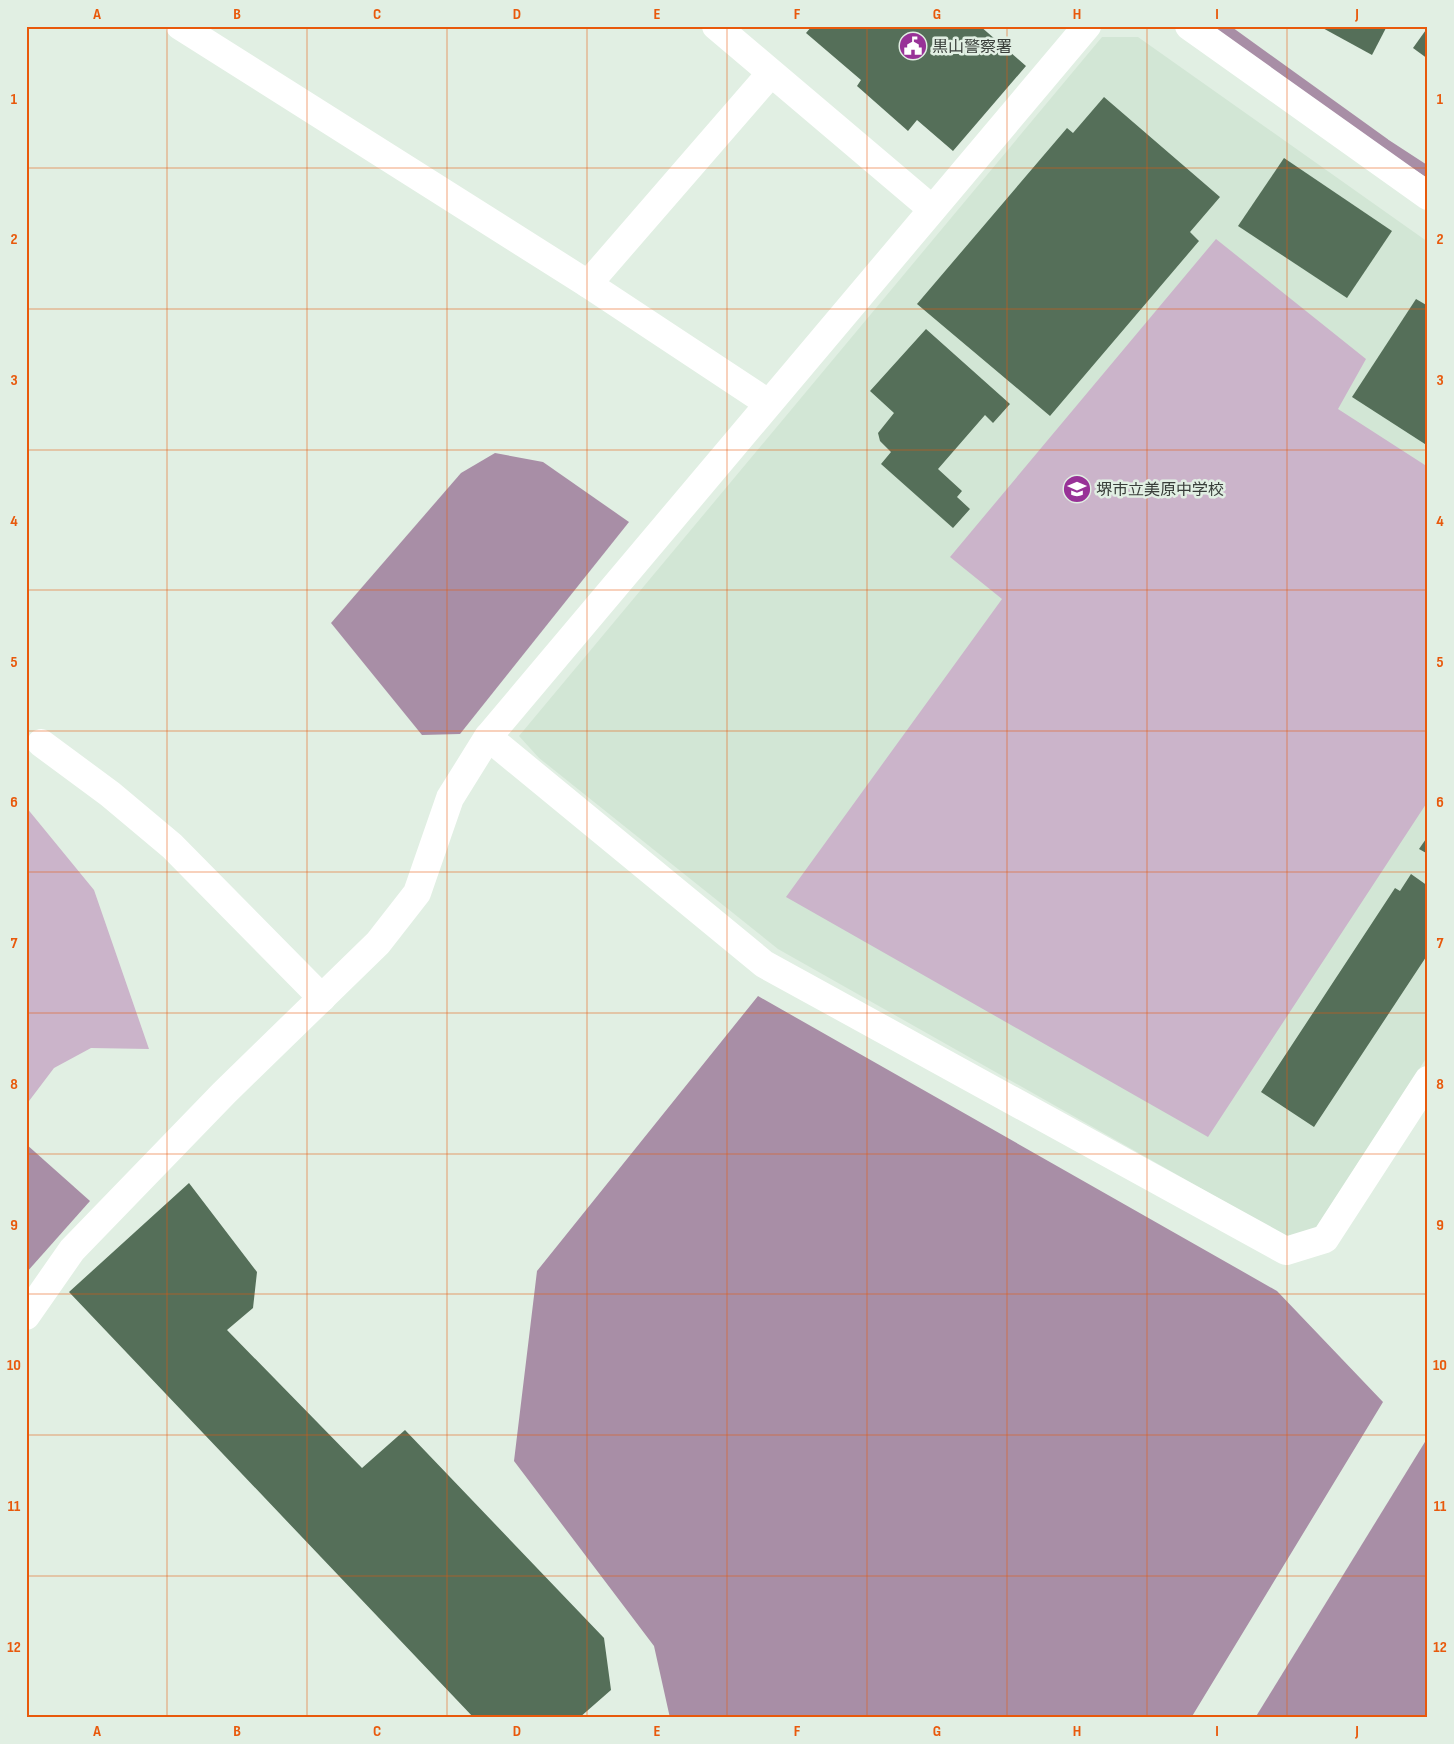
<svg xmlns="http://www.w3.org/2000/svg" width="1454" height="1744" viewBox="0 0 1454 1744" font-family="'Sofia Sans Condensed','Noto Sans JP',sans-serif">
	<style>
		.built { fill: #d2e6d5 }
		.green { fill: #cbb4ca }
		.water { fill: #a88ea6 }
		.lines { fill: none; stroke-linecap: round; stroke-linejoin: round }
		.stream { stroke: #a88ea6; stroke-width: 11 }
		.building { fill: #556f59 }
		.minor { stroke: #fff; stroke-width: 28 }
		.tertiary { stroke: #fff; stroke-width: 28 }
		.grid { fill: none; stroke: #e8590c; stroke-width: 1; stroke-opacity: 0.55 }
		.labels { text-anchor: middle; stroke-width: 5; stroke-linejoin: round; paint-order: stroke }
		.poi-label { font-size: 16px; fill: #393e3a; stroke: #e1efe3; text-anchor: start }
		.neatline { fill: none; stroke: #e8590c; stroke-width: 2 }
		.grid-label { font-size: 16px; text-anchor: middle; font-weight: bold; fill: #e8590c }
	</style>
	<rect width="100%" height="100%" fill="#e1efe3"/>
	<polygon class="built" points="1102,37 1138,37 1428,242 1428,1061 1425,1060 1314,1231 1289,1238 778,949 539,758 519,736"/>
	<g class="green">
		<polygon points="1216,239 1366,359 1338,409 1428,467 1428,801 1208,1137 786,897 1002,599 950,557"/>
		<polygon points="26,807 94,890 149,1049 91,1048 54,1068 26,1105"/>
	</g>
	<g class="water">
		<polygon points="495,453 543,462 629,522 460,734 422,735 331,623 461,473"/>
		<polygon points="758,996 1277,1291 1383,1402 1191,1718 670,1718 654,1646 514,1461 537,1271"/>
		<polygon points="26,1144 90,1201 26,1273"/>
		<polygon points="1428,1437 1428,1718 1255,1718"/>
	</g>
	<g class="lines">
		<polyline class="stream" points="1221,26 1385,144 1428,172"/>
	</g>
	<g class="building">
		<polygon points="812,26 980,26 1026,66 953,151 917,120 908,131 857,86 861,80 806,33"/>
		<polygon points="1319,26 1387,26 1372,55"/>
		<polygon points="1428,27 1428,59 1413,48"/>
		<polygon points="1104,97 1220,197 1190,232 1199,241 1050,416 917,304 1067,128 1073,133"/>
		<polygon points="1284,158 1392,231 1347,298 1238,226"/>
		<polygon points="1416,299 1428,306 1428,446 1352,397"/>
		<polygon points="926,329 1010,404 993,423 985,415 938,469 962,491 957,497 970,509 953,528 881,464 891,452 880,441 878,433 894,413 870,391"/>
		<polygon points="1428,836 1428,854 1419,849"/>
		<polygon points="1411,874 1428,886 1428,954 1314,1127 1261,1092 1395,888 1400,891"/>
		<polygon points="189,1183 257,1272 253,1308 227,1330 362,1468 405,1430 604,1638 611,1690 579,1718 474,1718 69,1292"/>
	</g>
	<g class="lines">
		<g class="minor">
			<polyline points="180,26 588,284 768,403"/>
			<polyline points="716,26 932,209"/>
			<polyline points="588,284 771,73"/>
			<polyline points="488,737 764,964 1286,1251 1325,1239 1428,1080"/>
			<polyline points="41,743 110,794 172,846 322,998"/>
		</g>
		<g class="tertiary">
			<polyline points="1189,26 1428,196"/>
			<polyline points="26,1316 72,1250 224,1093 378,943 417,893 450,798 488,737 1087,26"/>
		</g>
	</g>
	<path class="grid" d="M167,26V1718M307,26V1718M447,26V1718M587,26V1718M727,26V1718M867,26V1718M1007,26V1718M1147,26V1718M1287,26V1718M26,168H1428M26,309H1428M26,450H1428M26,590H1428M26,731H1428M26,872H1428M26,1013H1428M26,1154H1428M26,1294H1428M26,1435H1428M26,1576H1428"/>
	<defs>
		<symbol id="civic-disc" viewBox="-11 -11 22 22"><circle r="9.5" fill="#983297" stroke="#e1efe3"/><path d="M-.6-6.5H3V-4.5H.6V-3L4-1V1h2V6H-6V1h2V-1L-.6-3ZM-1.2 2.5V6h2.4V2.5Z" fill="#fff"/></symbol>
		<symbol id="school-disc" viewBox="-11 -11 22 22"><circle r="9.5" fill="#983297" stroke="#e1efe3"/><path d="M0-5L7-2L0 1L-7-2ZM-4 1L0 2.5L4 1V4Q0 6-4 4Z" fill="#fff"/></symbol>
	</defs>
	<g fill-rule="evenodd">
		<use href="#civic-disc" x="897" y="30" width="32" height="32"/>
		<use href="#school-disc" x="1061" y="473" width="32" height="32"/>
	</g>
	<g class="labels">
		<g class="poi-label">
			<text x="932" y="52">黒山警察署</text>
			<text x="1096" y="495">堺市立美原中学校</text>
		</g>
	</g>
	<rect width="1454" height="1744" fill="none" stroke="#e1efe3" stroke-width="55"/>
	<rect x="28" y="28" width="1398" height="1688" class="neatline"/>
	<g class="grid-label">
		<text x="97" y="19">A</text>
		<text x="237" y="19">B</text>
		<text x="377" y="19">C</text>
		<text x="517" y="19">D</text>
		<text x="657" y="19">E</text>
		<text x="797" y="19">F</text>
		<text x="937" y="19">G</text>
		<text x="1077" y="19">H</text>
		<text x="1217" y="19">I</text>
		<text x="1357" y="19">J</text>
		<text x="14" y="104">1</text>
		<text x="1440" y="104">1</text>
		<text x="14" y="244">2</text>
		<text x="1440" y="244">2</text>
		<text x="14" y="385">3</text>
		<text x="1440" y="385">3</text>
		<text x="14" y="526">4</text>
		<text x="1440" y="526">4</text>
		<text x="14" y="667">5</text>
		<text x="1440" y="667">5</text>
		<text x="14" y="807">6</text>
		<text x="1440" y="807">6</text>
		<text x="14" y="948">7</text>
		<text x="1440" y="948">7</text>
		<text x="14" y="1089">8</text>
		<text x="1440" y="1089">8</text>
		<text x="14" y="1230">9</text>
		<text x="1440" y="1230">9</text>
		<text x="14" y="1370">10</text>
		<text x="1440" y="1370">10</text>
		<text x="14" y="1511">11</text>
		<text x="1440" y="1511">11</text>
		<text x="14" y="1652">12</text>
		<text x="1440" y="1652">12</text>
		<text x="97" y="1736">A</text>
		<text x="237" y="1736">B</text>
		<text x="377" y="1736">C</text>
		<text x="517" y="1736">D</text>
		<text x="657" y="1736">E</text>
		<text x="797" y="1736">F</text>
		<text x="937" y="1736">G</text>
		<text x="1077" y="1736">H</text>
		<text x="1217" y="1736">I</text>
		<text x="1357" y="1736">J</text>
	</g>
</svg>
